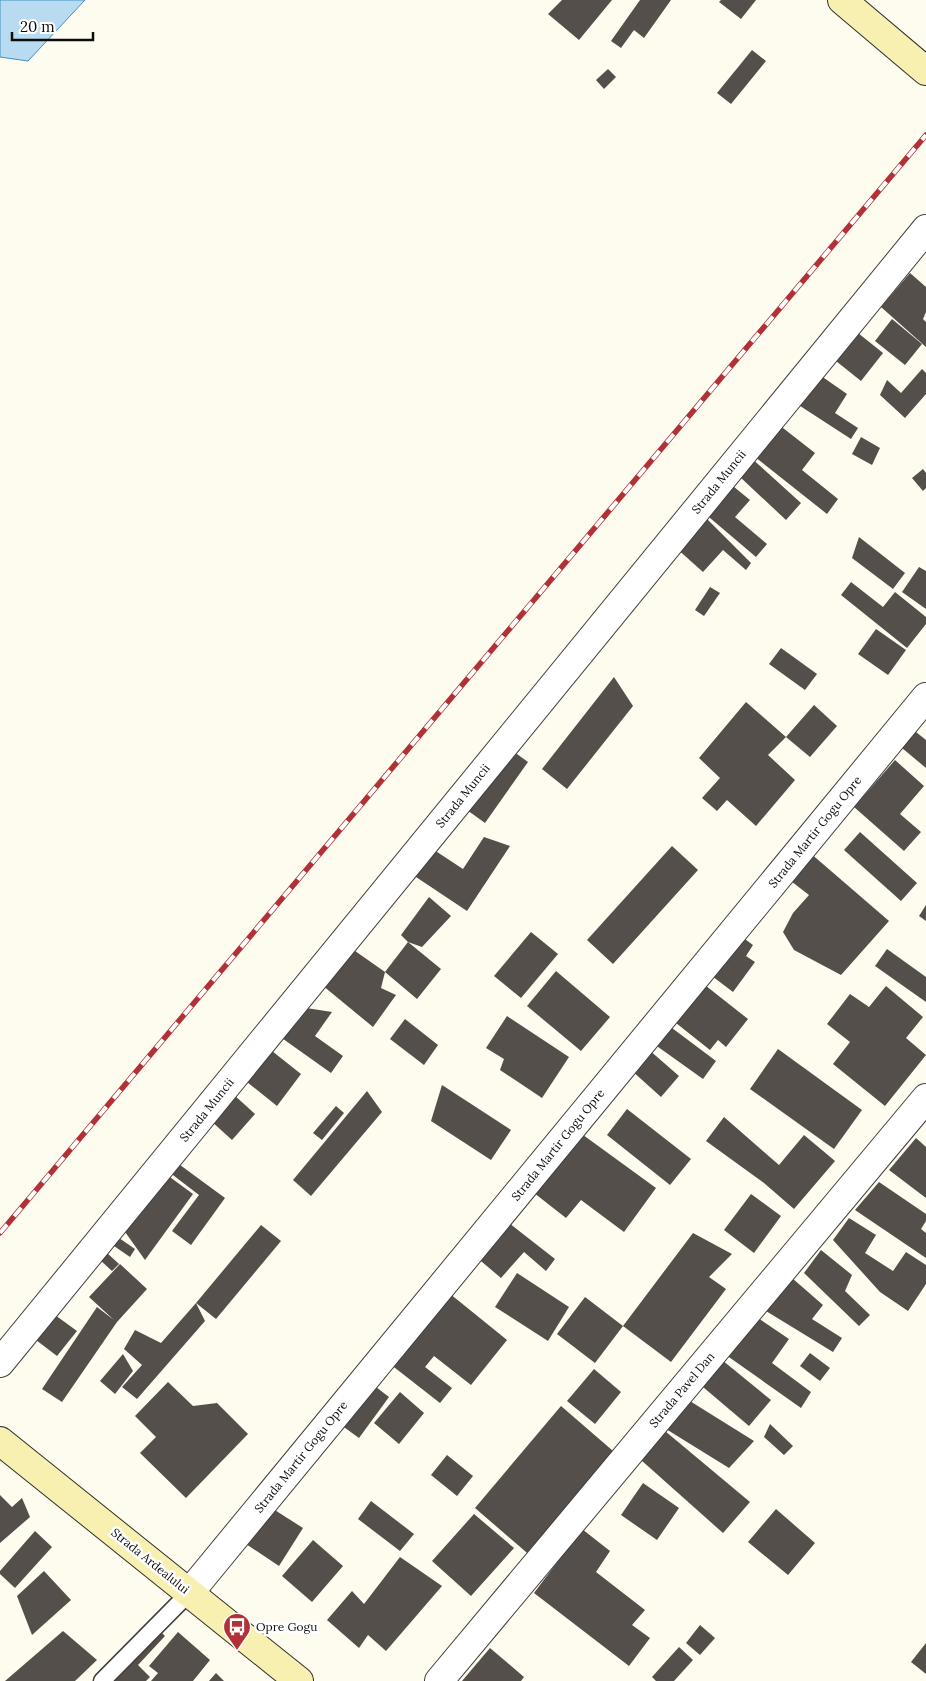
<svg xmlns="http://www.w3.org/2000/svg" width="926" height="1681" viewBox="0 0 926 1681" font-family="Lora,serif">
	<style>
		.water { fill: #b8dbf1; stroke: #4590c2 }
		.building { fill: #554f4b }
		.lines { fill: none; stroke-linecap: round; stroke-linejoin: round }
		.lane-casing { stroke: #404040; stroke-width: 19 }
		.street-casing { stroke: #404040; stroke-width: 30 }
		.secondary-casing { stroke: #2f2f2f; stroke-width: 30 }
		.lane { stroke: #fff; stroke-width: 16 }
		.street { stroke: #fff; stroke-width: 28 }
		.secondary { stroke: #f8f0b0; stroke-width: 28 }
		.rail-casing { stroke: #b23137; stroke-width: 5.5 }
		.rail { stroke: #fff; stroke-width: 4; stroke-dasharray: 11; stroke-linecap: butt }
		.labels { text-anchor: middle; stroke-width: 5; stroke-linejoin: round; paint-order: stroke }
		.street-label { font-size: 12px; fill: #0d0d0d; stroke: #fff }
		.poi-label { font-size: 12px; fill: #0d0d0d; stroke: #fff; text-anchor: start }
	</style>
	<rect width="100%" height="100%" fill="#fefbef"/>
	<polygon class="water" points="0,0 85,0 28,61 0,57"/>
	<g class="building">
		<polygon points="562,0 612,0 579,40 548,14"/>
		<polygon points="640,0 671,0 644,38 634,30 621,48 611,41"/>
		<polygon points="721,0 756,0 741,19 719,2"/>
		<polygon points="752,50 766,61 731,104 717,93"/>
		<polygon points="608,69 616,77 604,89 596,80"/>
		<polygon points="910,273 926,287 926,312 923,319 926,322 926,347 881,307"/>
		<polygon points="892,319 922,344 905,365 875,341"/>
		<polygon points="858,333 883,353 861,381 836,361"/>
		<polygon points="922,369 926,373 926,394 905,418 880,395 887,380 901,393"/>
		<polygon points="814,371 847,394 835,413 858,428 851,439 794,402"/>
		<polygon points="774,421 815,453 802,470 838,499 827,514 750,453"/>
		<polygon points="861,437 880,448 872,465 852,454"/>
		<polygon points="749,456 801,503 786,520 739,476"/>
		<polygon points="923,469 926,473 926,488 923,491 912,478"/>
		<polygon points="728,482 750,500 735,517 767,544 756,557 703,512"/>
		<polygon points="703,515 751,563 746,570 723,550 703,572 675,547"/>
		<polygon points="859,537 905,573 893,589 852,558"/>
		<polygon points="919,567 926,571 926,609 902,592"/>
		<polygon points="851,582 883,607 895,592 926,617 926,624 907,648 841,595"/>
		<polygon points="710,587 720,593 704,616 695,610"/>
		<polygon points="876,629 906,650 888,675 858,654"/>
		<polygon points="781,648 817,674 805,690 769,664"/>
		<polygon points="614,677 633,706 567,789 542,769"/>
		<polygon points="746,702 786,737 768,755 795,780 756,826 727,800 717,811 702,798 720,778 699,758"/>
		<polygon points="814,705 837,726 810,757 786,737"/>
		<polygon points="916,732 926,740 926,768 902,748"/>
		<polygon points="510,749 528,762 485,823 467,810"/>
		<polygon points="895,760 924,786 900,814 921,832 904,851 854,807"/>
		<polygon points="860,832 917,883 901,901 844,850"/>
		<polygon points="484,837 510,846 467,911 413,875 431,848 463,869"/>
		<polygon points="672,846 698,870 613,964 587,940"/>
		<polygon points="809,852 889,921 841,975 794,950 783,932 793,913 809,895 787,878"/>
		<polygon points="429,897 451,916 422,947 408,942 441,969 417,999 385,972 408,942 401,935"/>
		<polygon points="926,905 926,921 919,916"/>
		<polygon points="531,932 558,954 521,998 494,976"/>
		<polygon points="738,934 753,945 746,956 755,962 733,992 708,973"/>
		<polygon points="348,946 385,972 381,988 396,995 373,1027 322,985"/>
		<polygon points="887,949 926,977 926,1002 875,966"/>
		<polygon points="556,971 610,1017 581,1051 527,1006"/>
		<polygon points="701,982 748,1019 726,1047 718,1040 710,1050 671,1019"/>
		<polygon points="886,986 923,1017 906,1038 926,1055 885,1106 833,1064 850,1042 827,1024 850,994 869,1007"/>
		<polygon points="300,1007 332,1012 315,1036 343,1056 331,1073 279,1036"/>
		<polygon points="507,1016 569,1057 542,1098 500,1070 504,1059 486,1048"/>
		<polygon points="405,1019 438,1045 424,1065 390,1039"/>
		<polygon points="668,1025 716,1061 703,1079 654,1044"/>
		<polygon points="648,1049 679,1076 661,1097 631,1070"/>
		<polygon points="778,1049 862,1110 834,1149 750,1089"/>
		<polygon points="272,1051 301,1074 277,1106 247,1082"/>
		<polygon points="442,1085 511,1130 491,1160 431,1121"/>
		<polygon points="367,1091 382,1112 311,1196 293,1180"/>
		<polygon points="233,1094 255,1114 232,1140 210,1120"/>
		<polygon points="336,1106 344,1113 322,1140 313,1133"/>
		<polygon points="627,1109 691,1159 670,1185 607,1135"/>
		<polygon points="724,1117 779,1165 804,1135 835,1161 794,1209 764,1183 706,1141"/>
		<polygon points="579,1132 656,1188 624,1232 581,1200 566,1218 529,1189"/>
		<polygon points="916,1138 926,1147 926,1198 889,1170"/>
		<polygon points="176,1162 225,1198 191,1245 172,1231 199,1195 169,1172"/>
		<polygon points="163,1172 193,1194 145,1260 123,1229"/>
		<polygon points="879,1182 926,1214 926,1221 921,1229 926,1233 926,1258 855,1210"/>
		<polygon points="751,1194 781,1216 754,1253 724,1230"/>
		<polygon points="849,1218 876,1235 865,1253 893,1271 906,1252 926,1265 926,1284 908,1311 880,1292 833,1240"/>
		<polygon points="505,1220 555,1259 546,1271 524,1252 501,1278 475,1256"/>
		<polygon points="261,1225 281,1241 216,1319 196,1303"/>
		<polygon points="693,1233 732,1254 709,1277 726,1289 671,1362 623,1326"/>
		<polygon points="119,1238 135,1249 130,1257 114,1246"/>
		<polygon points="821,1250 852,1275 845,1291 870,1315 859,1326 804,1273"/>
		<polygon points="106,1252 119,1264 112,1271 99,1259"/>
		<polygon points="120,1264 147,1289 117,1322 62,1402 42,1389 97,1307 114,1320 89,1297"/>
		<polygon points="517,1273 569,1307 548,1341 495,1307"/>
		<polygon points="792,1278 823,1305 812,1319 842,1338 833,1352 766,1311"/>
		<polygon points="449,1293 507,1340 471,1385 434,1356 425,1367 452,1388 440,1403 390,1364"/>
		<polygon points="585,1297 623,1326 595,1363 557,1334"/>
		<polygon points="196,1303 205,1321 137,1399 122,1387 142,1365 124,1349 135,1330 161,1343"/>
		<polygon points="55,1315 77,1331 57,1356 36,1340"/>
		<polygon points="758,1318 789,1339 772,1363 811,1392 801,1408 726,1355"/>
		<polygon points="810,1353 830,1368 820,1381 800,1366"/>
		<polygon points="123,1354 133,1371 115,1394 100,1381"/>
		<polygon points="722,1360 771,1400 749,1426 703,1387"/>
		<polygon points="594,1369 621,1392 595,1424 567,1401"/>
		<polygon points="168,1382 193,1406 217,1403 248,1434 186,1498 140,1453 156,1437 135,1416"/>
		<polygon points="372,1384 389,1397 359,1438 341,1425"/>
		<polygon points="400,1392 424,1413 399,1444 374,1423"/>
		<polygon points="685,1398 754,1441 729,1468 666,1429"/>
		<polygon points="561,1406 620,1457 533,1558 475,1508"/>
		<polygon points="770,1424 793,1446 784,1455 764,1437"/>
		<polygon points="665,1431 750,1502 723,1533 641,1460"/>
		<polygon points="447,1455 473,1476 457,1496 431,1475"/>
		<polygon points="643,1483 679,1508 657,1540 621,1515"/>
		<polygon points="0,1495 12,1507 22,1498 30,1517 0,1543"/>
		<polygon points="371,1501 414,1534 400,1551 358,1519"/>
		<polygon points="270,1507 303,1528 279,1566 246,1544"/>
		<polygon points="776,1509 815,1543 788,1575 748,1542"/>
		<polygon points="474,1514 514,1548 471,1596 432,1561"/>
		<polygon points="582,1529 610,1551 596,1572 645,1610 632,1625 650,1638 629,1666 534,1593"/>
		<polygon points="35,1531 52,1547 15,1588 0,1574 0,1571"/>
		<polygon points="313,1540 343,1566 312,1602 282,1576"/>
		<polygon points="400,1557 442,1586 386,1651 368,1635 359,1648 327,1620 352,1591 364,1604"/>
		<polygon points="44,1571 71,1600 32,1635 17,1596"/>
		<polygon points="700,1625 715,1638 700,1655 686,1643"/>
		<polygon points="158,1629 165,1636 138,1665 150,1677 146,1681 108,1681"/>
		<polygon points="63,1631 97,1660 75,1681 5,1681"/>
		<polygon points="178,1632 210,1660 193,1681 151,1681 158,1673 149,1666"/>
		<polygon points="926,1643 926,1674 911,1662"/>
		<polygon points="679,1647 693,1660 674,1681 656,1681 652,1677"/>
		<polygon points="490,1648 524,1677 521,1681 462,1681"/>
		<polygon points="216,1673 224,1681 209,1681"/>
	</g>
	<g class="lines">
		<defs>
			<polyline id="lane" points="102,1681 190,1592"/>
			<g id="street">
				<polyline points="0,1363 926,229"/>
				<polyline points="190,1592 926,697"/>
				<polyline points="439,1681 926,1098"/>
			</g>
			<g id="secondary">
				<polyline points="842,0 926,71"/>
				<polyline points="0,1441 299,1681"/>
			</g>
		</defs>
		<use href="#lane" class="lane-casing"/>
		<use href="#street" class="street-casing"/>
		<use href="#secondary" class="secondary-casing"/>
		<use href="#lane" class="lane"/>
		<use href="#street" class="street"/>
		<use href="#secondary" class="secondary"/>
		<defs>
			<polyline id="rail" points="0,1233 926,135"/>
		</defs>
		<use href="#rail" class="rail-casing"/>
		<use href="#rail" class="rail"/>
	</g>
	<defs>
		<symbol id="bus-pin" viewBox="-11 -11 22 30"><path d="M0 17L-7.5 6A9.5 9.5 0 1 1 7.5 6Z" fill="#b23137" stroke="#fff"/><path d="M-5-6H5V4H4V6H2V4H-2V6H-4V4H-5ZM-3.5-4V0h7V-4ZM-3.5 1.2v1.5H-2V1.2ZM2 1.2v1.5H3.5V1.2Z" fill="#fff"/></symbol>
	</defs>
	<g fill-rule="evenodd">
		<use href="#bus-pin" x="221" y="1611" width="32" height="43"/>
	</g>
	<g class="labels">
		<g class="street-label">
			<text transform="translate(719 482) rotate(-51)" y="4">Strada Muncii</text>
			<text transform="translate(463 796) rotate(-51)" y="4">Strada Muncii</text>
			<text transform="translate(815 832) rotate(-51)" y="4">Strada Martir Gogu Opre</text>
			<text transform="translate(207 1110) rotate(-51)" y="4">Strada Muncii</text>
			<text transform="translate(558 1145) rotate(-51)" y="4">Strada Martir Gogu Opre</text>
			<text transform="translate(682 1390) rotate(-50)" y="4">Strada Pavel Dan</text>
			<text transform="translate(301 1457) rotate(-51)" y="4">Strada Martir Gogu Opre</text>
			<text transform="translate(150 1561) rotate(39)" y="4">Strada Ardealului</text>
		</g>
		<g class="poi-label">
			<text x="256" y="1631">Opre Gogu</text>
		</g>
	</g>
	<path d="M12 32v8h81v-8" fill="none" stroke="#0d0d0d" stroke-width="2.5"/>
	<text x="20" y="32" font-size="15" fill="#0d0d0d" stroke="#ffffff" stroke-width="4" paint-order="stroke">20 m</text>
</svg>
